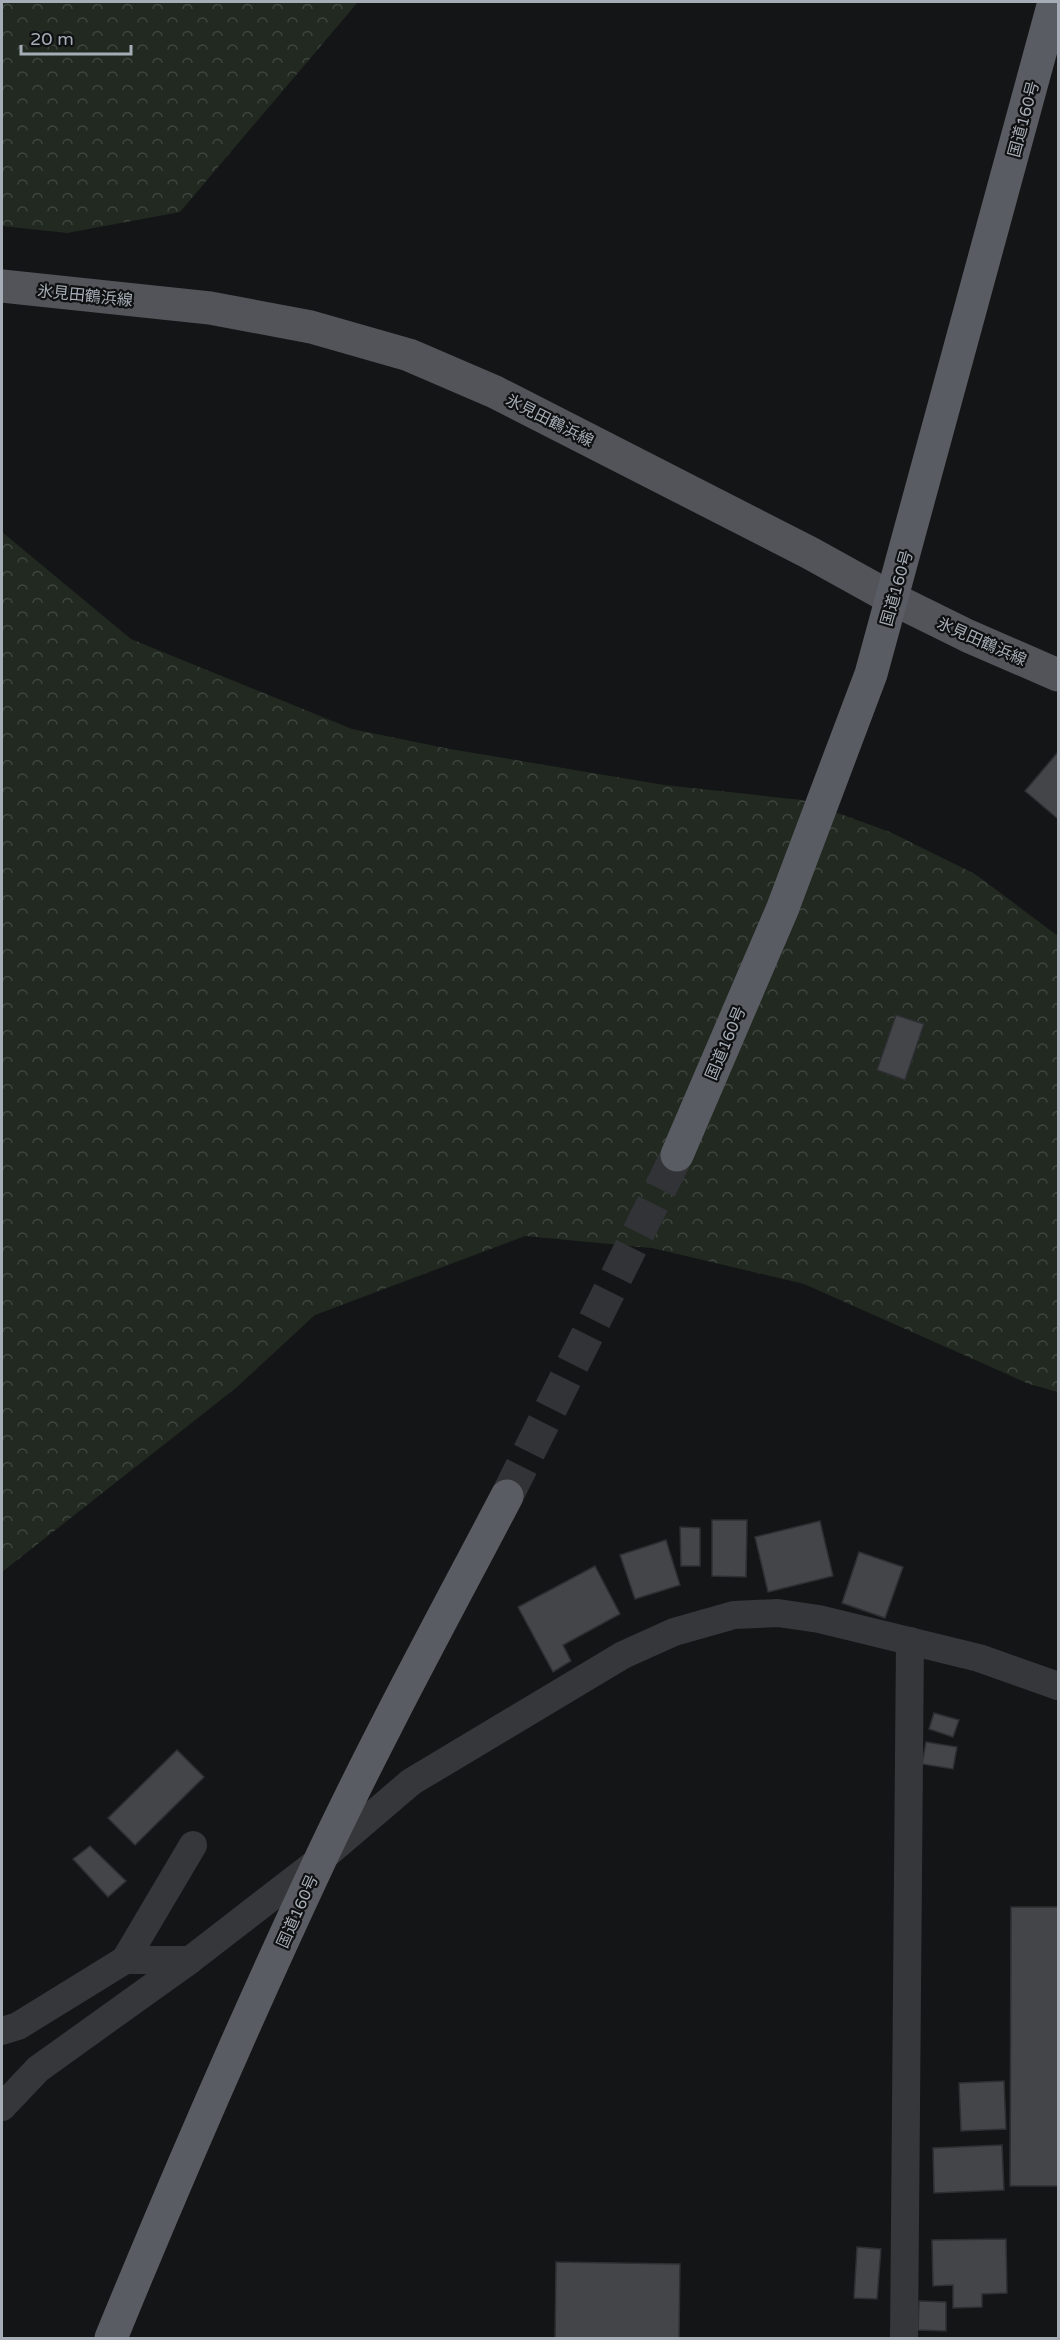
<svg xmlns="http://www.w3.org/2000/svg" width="1060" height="2340" viewBox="0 0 1060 2340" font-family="'Varela Round','Noto Sans JP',sans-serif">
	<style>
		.forest { fill: url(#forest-crowns) }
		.building { fill: #434549; stroke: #2e2f32; stroke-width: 1.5 }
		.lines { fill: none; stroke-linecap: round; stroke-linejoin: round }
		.trunk-tunnel { stroke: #313336; stroke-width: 33; stroke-dasharray: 33 16; stroke-linecap: butt }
		.minor { stroke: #36373b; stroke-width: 28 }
		.primary { stroke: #52545a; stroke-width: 33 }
		.trunk { stroke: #5a5c63; stroke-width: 33 }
		.labels { text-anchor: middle; stroke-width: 4.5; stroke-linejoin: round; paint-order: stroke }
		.street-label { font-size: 16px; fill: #a6adb6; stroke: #0f1011 }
	</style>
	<defs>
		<pattern id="forest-crowns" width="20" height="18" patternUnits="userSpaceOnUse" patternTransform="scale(1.5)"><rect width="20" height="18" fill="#212921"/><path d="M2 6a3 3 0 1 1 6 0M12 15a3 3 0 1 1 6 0" fill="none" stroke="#3e453f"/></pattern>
	</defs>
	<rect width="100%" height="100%" fill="#141516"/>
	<g class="forest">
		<polygon points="2,2 358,2 180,212 67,233 2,226"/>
		<polygon points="2,532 131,639 352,729 450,749 664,785 802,800 890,832 975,874 1058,936 1058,1392 1029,1384 804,1284 652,1248 525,1236 315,1315 236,1388 2,1572"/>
	</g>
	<g class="building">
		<polygon points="1058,752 1058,819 1025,791"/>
		<polygon points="896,1015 924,1024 905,1080 877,1070"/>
		<polygon points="712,1520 747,1520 746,1577 712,1576"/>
		<polygon points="820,1521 833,1576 768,1592 755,1537"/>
		<polygon points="680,1527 700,1528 700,1566 681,1566"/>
		<polygon points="666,1540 680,1585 635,1599 620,1555"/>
		<polygon points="859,1552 903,1567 885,1618 842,1603"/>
		<polygon points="595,1566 620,1614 563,1645 571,1661 553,1672 518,1607"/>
		<polygon points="934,1713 959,1720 953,1737 929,1729"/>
		<polygon points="926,1742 957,1747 953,1769 922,1764"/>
		<polygon points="177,1750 204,1777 135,1845 108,1818"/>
		<polygon points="90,1846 126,1881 108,1897 73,1859"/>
		<polygon points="1011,1907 1058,1907 1058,2186 1010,2186"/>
		<polygon points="1004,2081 1006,2129 961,2131 959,2083"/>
		<polygon points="1002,2145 1004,2190 934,2193 933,2148"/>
		<polygon points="1006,2239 1007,2293 982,2294 982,2307 953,2308 953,2285 933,2286 932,2240"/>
		<polygon points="857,2247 881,2249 877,2299 854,2298"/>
		<polygon points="556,2262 680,2264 679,2338 555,2338"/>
		<polygon points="919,2301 946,2302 946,2331 918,2330"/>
	</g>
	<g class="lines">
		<polyline class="trunk-tunnel" points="507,1496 677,1155"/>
		<g class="minor">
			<polyline points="190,1960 125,1960 193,1845"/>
			<polyline points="2,2031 18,2026 125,1960"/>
			<polyline points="2,2107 38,2069 190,1960 322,1858 411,1782 623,1655 674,1632 734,1615 778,1613 819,1619 979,1658 1058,1686"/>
			<polyline points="904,2338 910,1641"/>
		</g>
		<polyline class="primary" points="2,286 210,308 311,327 409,355 495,392 810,553 893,599 968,636 1058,675"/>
		<g class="trunk">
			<polyline points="677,1155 782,910 871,674 1054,2"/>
			<path d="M111,2338C177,2177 247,2016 321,1858C379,1735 444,1616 507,1496"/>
		</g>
	</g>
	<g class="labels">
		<g class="street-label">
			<text transform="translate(1023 119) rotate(-75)" y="6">国道160号</text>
			<text transform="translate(85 295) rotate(6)" y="6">氷見田鶴浜線</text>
			<text transform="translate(550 420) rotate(27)" y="6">氷見田鶴浜線</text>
			<text transform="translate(896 588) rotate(-74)" y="6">国道160号</text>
			<text transform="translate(982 641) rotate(24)" y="6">氷見田鶴浜線</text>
			<text transform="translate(725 1043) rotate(-67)" y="6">国道160号</text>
			<text transform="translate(297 1911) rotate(-66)" y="6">国道160号</text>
		</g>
	</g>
	<rect width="1060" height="2340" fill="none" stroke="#a6adb6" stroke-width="6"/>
	<path d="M21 45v9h110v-9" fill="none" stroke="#a6adb6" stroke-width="3"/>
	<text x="30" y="45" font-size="18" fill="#a6adb6" stroke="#0f1011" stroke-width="4.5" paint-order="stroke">20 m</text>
</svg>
